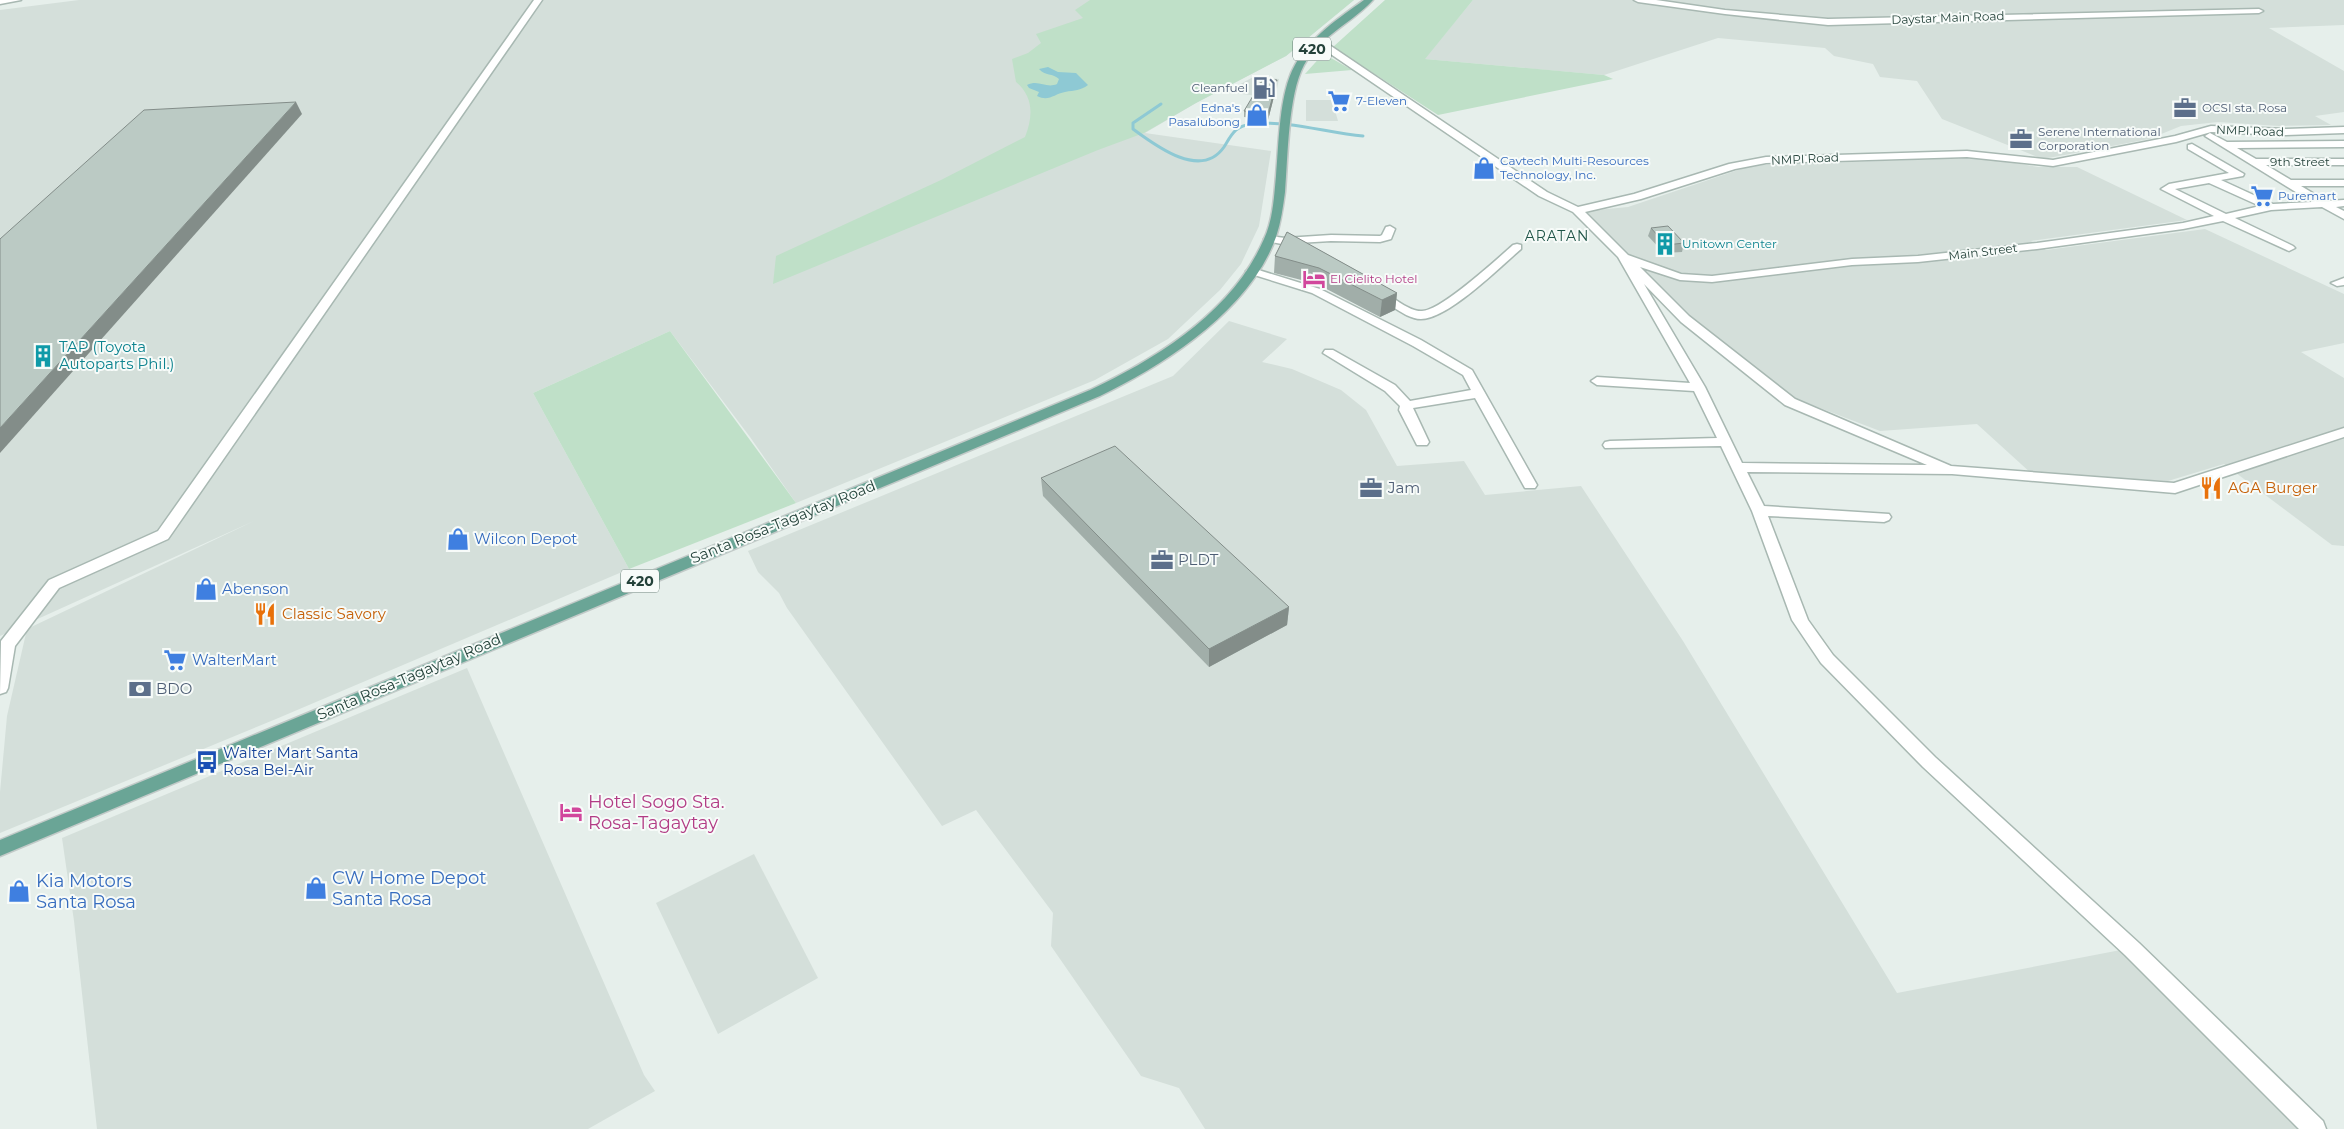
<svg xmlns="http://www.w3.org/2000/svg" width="2344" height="1129" viewBox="0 0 2344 1129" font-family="Montserrat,sans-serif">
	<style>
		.built { fill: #d4dfda }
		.green { fill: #bfe0c8 }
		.water { fill: #8ec9d4 }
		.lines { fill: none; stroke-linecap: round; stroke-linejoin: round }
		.stream { stroke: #8ec9d4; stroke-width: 3 }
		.street-casing { stroke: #a8b8b2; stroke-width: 3 }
		.primary-casing { stroke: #c2cac8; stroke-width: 3 }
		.street { fill: #fff; fill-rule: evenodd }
		.primary { fill: #6aa596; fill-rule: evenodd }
		.wall { fill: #a1aea9 }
		.shaded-wall { fill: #838d89 }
		.building { fill: #bbcac4; stroke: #838d89 }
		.labels { text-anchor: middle; stroke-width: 4; stroke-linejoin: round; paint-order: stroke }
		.far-street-label { font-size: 12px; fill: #24423a; stroke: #f7fbf9 }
		.far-service-label { font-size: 12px; fill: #4e5e75; stroke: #f7fbf9; text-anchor: start }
		.far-shop-label { font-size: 12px; fill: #366cbe; stroke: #f7fbf9; text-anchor: start }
		.far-culture-label { font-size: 12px; fill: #0d838f; stroke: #f7fbf9; text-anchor: start }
		.far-hotel-label { font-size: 12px; fill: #b23c85; stroke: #f7fbf9; text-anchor: start }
		.shield { fill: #f7fbf9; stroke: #637a73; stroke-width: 1 }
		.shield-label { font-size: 14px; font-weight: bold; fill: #24423a }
		.far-neighbourhood-label { font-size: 14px; letter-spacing: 1px; fill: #1f5548; stroke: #f7fbf9 }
		.culture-label { font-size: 15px; fill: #0d838f; stroke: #f7fbf9; text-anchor: start }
		.service-label { font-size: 15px; fill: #4e5e75; stroke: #f7fbf9; text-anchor: start }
		.food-label { font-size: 15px; fill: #c56008; stroke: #f7fbf9; text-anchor: start }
		.street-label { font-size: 15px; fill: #24423a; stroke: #f7fbf9 }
		.shop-label { font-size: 15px; fill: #366cbe; stroke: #f7fbf9; text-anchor: start }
		.transit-label { font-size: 15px; fill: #164399; stroke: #f7fbf9; text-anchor: start }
		.near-hotel-label { font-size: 18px; fill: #b23c85; stroke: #f7fbf9; text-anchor: start }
		.near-shop-label { font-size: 18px; fill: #366cbe; stroke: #f7fbf9; text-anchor: start }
	</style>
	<rect width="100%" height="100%" fill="#e6efeb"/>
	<g class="built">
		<polygon points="79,0 1354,0 1286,56 1196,103 1145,133 1271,151 1259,226 1241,264 1220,290 1168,339 1095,380 796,503 750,437 670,331 533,393 629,569 276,719 0,833 0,792 7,716 27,629 254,521 0,636 0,10"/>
		<polygon points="1473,0 2344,0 2344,25 2269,28 2344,71 2344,112 2315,116 2331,125 2279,126 2218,122 2181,126 2149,139 2043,159 1942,119 1917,81 1880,77 1873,64 1834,56 1825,48 1718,38 1604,75 1424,59"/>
		<polygon points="1255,76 1279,79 1275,98 1226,92"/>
		<polygon points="1306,100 1332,100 1338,121 1306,121"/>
		<polygon points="1971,158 1991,159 2038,167 2077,167 2187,220 2031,241 2046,250 2205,229 2344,294 2344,343 2301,352 2344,378 2344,546 2332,545 2224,464 2168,481 2032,474 1977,424 1880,431 1794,398 1687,315 1586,211 1628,207 1744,168 1762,165"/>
		<polygon points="1229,321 1287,339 1262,362 1292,369 1341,390 1366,410 1397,466 1464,461 1485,495 1581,486 1683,641 1897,993 2126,949 2310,1129 1205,1129 1179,1088 1141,1076 1051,946 1053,913 976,810 942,826 787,608 779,593 758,572 748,551 1173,376"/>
		<polygon points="467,668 644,1075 655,1091 588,1129 97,1129 74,921 62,838"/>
		<polygon points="754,854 818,978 718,1034 656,903"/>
	</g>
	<g class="green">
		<path d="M1090,0H1354L1286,56L1196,103L1144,133L1098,150L773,284L776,256L941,180L1025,137C1033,117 1034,97 1016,82L1012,59L1028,53L1041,43L1036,34L1083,18L1075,10Z"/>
		<polygon points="1385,0 1473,0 1425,59 1604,75 1613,79 1438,115 1333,47"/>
		<polygon points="1323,54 1324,54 1352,70 1305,74"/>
		<polygon points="670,331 796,503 629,569 533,393"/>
	</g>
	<path class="water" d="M1048,67L1058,72L1076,73L1088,85C1080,91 1075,90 1065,92C1054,94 1049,102 1037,96L1039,92L1029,88L1027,85C1039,79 1046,89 1057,84L1059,79C1053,73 1045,76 1039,69Z"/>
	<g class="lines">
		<path class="stream" d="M1161,104L1133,123V129C1156,146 1201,180 1224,147C1232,134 1235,126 1252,124C1289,120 1327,133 1363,136"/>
		<defs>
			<g id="street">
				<polygon points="0,0 21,0 0,4"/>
				<polygon points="534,0 542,0 168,539 59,588 15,646 8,688 6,692 0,694 1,641 49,580 158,531"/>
				<polygon points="1634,0 1656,0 1725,10 1828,19 2259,9 2263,11 2259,13 1828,25 1725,14 1638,2"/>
				<path d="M1316,40H1322L1547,192L1578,207L1634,194L1729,164L1766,157L1967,151L2053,160L2175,136L2211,126L2285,129L2344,127V133L2285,135L2211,132L2176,142L2053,166L1967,157L1766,163L1735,169L1641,199L1585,212L1628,255L1681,274L1712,276L1852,259L1918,256L2037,243L2183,223L2214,216L2161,189L2169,184L2229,173L2188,149V145L2192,144L2244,174L2243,176L2221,180L2273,204L2312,202L2205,136L2210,133L2227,142L2344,141V147L2237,148L2256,159H2344V165H2266L2291,180H2344V186H2301L2326,201L2344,200V206L2336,207L2344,211V219L2322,207L2271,210L2235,218L2293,246L2295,248L2289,251L2223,221L2183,229L2037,249L1918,262L1852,265L1712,282L1680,280L1640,267L1689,316L1795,399L1951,466L2174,483L2344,428V437L2175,493L1952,474L1747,472L1764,506L1889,514L1891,517L1889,520L1884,522L1768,516L1808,620L1833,655L1935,757L2139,943L2323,1121L2326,1129H2299L2125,955L1923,767L1821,663L1792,620L1752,511L1721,446L1605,448L1603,445L1605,442L1610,441L1717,438L1694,391L1597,385L1591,381L1597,377L1690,383L1618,257L1573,212L1539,196L1316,44ZM2209,183L2260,206L2226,214L2175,189ZM1644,284L1681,322L1785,405L1927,465L1742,463L1705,387Z"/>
				<polygon points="1390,226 1395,229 1391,239 1380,242 1331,241 1298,243 1307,250 1301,253 1282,244 1266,241 1264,239 1270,236 1285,238 1331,235 1380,236 1382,235 1386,227"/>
				<path d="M1517,244L1521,245V249C1500,267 1448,319 1421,319C1411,319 1401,312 1393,307C1387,303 1379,300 1374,294L1380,290L1384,292C1394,298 1410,312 1422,311C1441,311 1497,259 1513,245Z"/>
				<polygon points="1252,268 1320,289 1421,340 1472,370 1537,485 1535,488 1525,488 1475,398 1413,408 1429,442 1427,445 1417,445 1399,410 1400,406 1385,391 1323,353 1325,350 1333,350 1395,385 1410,401 1471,390 1463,375 1413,346 1312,293 1248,273 1246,271"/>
				<polygon points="2344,278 2344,285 2337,286 2331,283"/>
			</g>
			<path id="primary" d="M1364,0H1373C1352,23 1320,36 1304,65C1288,95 1288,157 1285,192C1283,207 1281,222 1276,237C1250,310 1166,364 1100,396L0,856V840L1090,390C1158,358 1233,311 1264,239C1273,220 1274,197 1276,176C1279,143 1279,93 1295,65C1310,37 1339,18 1364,0Z"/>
		</defs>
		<use href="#street" class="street-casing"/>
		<use href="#primary" class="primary-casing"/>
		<use href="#street" class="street"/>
		<use href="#primary" class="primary"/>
	</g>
	<g class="wall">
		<polygon points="1277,80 1277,85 1268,120 1244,117 1244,111"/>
		<polygon points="1651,228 1684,243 1682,252 1664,253 1648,236"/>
		<polygon points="1287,232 1397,293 1395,310 1380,317 1317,284 1274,273 1275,256"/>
		<polygon points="1041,478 1289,607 1287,625 1209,667 1043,496"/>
	</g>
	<g class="shaded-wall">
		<polygon points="1277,80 1277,85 1268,120 1268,114"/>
		<polygon points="296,102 302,114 0,453 0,428"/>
		<polygon points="1397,293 1395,310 1380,317 1382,300"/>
		<polygon points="1289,607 1287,625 1209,667 1209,649"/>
	</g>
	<g class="building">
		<polygon points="1263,79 1277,80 1268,114 1244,111"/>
		<polygon points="296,102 0,428 0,239 144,110"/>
		<polygon points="1668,226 1684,243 1666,245 1651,228"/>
		<polygon points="1287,232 1397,293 1382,300 1319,268 1275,256"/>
		<polygon points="1115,446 1289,607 1209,649 1041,478"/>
	</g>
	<defs>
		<symbol id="fuel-bare" viewBox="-9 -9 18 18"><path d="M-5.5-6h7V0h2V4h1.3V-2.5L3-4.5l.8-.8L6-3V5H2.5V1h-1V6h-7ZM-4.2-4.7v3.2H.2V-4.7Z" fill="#5c6f8a" stroke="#f7fbf9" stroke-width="2.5" paint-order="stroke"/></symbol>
		<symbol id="supermarket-bare" viewBox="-9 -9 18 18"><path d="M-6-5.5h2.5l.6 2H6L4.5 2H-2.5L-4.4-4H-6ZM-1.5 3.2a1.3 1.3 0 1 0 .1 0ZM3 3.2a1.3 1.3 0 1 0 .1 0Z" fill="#3f7fe0" stroke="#f7fbf9" stroke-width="2.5" paint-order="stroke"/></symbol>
		<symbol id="office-bare" viewBox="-9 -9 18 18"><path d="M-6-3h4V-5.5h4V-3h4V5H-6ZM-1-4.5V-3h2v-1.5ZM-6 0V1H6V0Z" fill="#5c6f8a" stroke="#f7fbf9" stroke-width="2.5" paint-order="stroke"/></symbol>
		<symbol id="shop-bare" viewBox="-9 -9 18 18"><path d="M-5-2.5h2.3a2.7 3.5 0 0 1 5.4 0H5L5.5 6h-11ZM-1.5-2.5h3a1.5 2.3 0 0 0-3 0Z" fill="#3f7fe0" stroke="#f7fbf9" stroke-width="2.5" paint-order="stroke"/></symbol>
		<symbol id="building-bare" viewBox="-9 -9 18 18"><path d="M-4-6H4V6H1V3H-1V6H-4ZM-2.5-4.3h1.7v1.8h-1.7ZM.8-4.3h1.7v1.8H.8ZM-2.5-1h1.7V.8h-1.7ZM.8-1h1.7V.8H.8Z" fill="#0f9aa8" stroke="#f7fbf9" stroke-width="2.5" paint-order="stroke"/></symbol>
		<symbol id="hotel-bare" viewBox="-9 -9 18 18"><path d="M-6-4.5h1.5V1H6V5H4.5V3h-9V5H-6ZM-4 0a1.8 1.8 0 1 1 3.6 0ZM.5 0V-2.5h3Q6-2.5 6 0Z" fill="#d1479c" stroke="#f7fbf9" stroke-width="2.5" paint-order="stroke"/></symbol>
		<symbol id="restaurant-bare" viewBox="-9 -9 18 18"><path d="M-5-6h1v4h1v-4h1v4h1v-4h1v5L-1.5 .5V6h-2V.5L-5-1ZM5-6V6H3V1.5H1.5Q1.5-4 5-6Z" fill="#e8710a" stroke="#f7fbf9" stroke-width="2.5" paint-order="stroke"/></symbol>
		<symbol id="bank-bare" viewBox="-9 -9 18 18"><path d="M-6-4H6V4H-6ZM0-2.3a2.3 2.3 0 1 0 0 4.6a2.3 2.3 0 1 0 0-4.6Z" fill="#5c6f8a" stroke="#f7fbf9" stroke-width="2.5" paint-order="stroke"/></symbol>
		<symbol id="bus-bare" viewBox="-9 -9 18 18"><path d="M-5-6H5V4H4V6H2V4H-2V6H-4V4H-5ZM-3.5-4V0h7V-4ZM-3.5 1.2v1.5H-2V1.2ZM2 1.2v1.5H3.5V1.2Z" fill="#1a4fb4" stroke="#f7fbf9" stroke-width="2.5" paint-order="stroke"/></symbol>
	</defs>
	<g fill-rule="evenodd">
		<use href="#fuel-bare" x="1248" y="72" width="32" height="32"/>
		<use href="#supermarket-bare" x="1323" y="85" width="32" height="32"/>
		<use href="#office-bare" x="2169" y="92" width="32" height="32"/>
		<use href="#shop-bare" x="1241" y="99" width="32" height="32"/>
		<use href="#office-bare" x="2005" y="123" width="32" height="32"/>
		<use href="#shop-bare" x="1468" y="152" width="32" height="32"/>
		<use href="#supermarket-bare" x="2246" y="180" width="32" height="32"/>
		<use href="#building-bare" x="1649" y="228" width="32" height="32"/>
		<use href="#hotel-bare" x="1298" y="263" width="32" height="32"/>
		<use href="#building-bare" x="27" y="340" width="32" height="32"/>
		<use href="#office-bare" x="1355" y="472" width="32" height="32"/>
		<use href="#restaurant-bare" x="2195" y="472" width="32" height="32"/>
		<use href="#shop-bare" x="442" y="523" width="32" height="32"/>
		<use href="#office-bare" x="1146" y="544" width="32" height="32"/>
		<use href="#shop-bare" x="190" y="573" width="32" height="32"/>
		<use href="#restaurant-bare" x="249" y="598" width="32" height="32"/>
		<use href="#supermarket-bare" x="159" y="644" width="32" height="32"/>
		<use href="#bank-bare" x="124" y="673" width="32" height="32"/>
		<use href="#bus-bare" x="191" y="746" width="32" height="32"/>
		<use href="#hotel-bare" x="555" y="796" width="32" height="32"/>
		<use href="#shop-bare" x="300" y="872" width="32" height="32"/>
		<use href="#shop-bare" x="3" y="875" width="32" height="32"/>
	</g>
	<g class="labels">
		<g class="far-street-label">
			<text transform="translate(1948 18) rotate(-2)" y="4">Daystar Main Road</text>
			<text transform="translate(2250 131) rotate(2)" y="4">NMPI Road</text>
			<text transform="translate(1805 159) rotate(-3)" y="4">NMPI Road</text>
			<text x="2300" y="166">9th Street</text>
			<text transform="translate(1983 252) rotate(-7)" y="4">Main Street</text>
		</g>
		<g class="far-service-label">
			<text x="1248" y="92" text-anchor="end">Cleanfuel</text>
			<text x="2202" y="112">OCSI sta. Rosa</text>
			<text x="2038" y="136">Serene International<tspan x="2038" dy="14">Corporation</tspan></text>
		</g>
		<g class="far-shop-label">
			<text x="1356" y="105">7-Eleven</text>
			<text x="1240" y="112" text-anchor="end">Edna's<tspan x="1240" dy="14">Pasalubong</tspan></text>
			<text x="1500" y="165">Cavtech Multi-Resources<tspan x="1500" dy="14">Technology, Inc.</tspan></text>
			<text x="2278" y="200">Puremart</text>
		</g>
		<g class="far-culture-label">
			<text x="1682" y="248">Unitown Center</text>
		</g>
		<g class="far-hotel-label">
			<text x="1330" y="283">El Cielito Hotel</text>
		</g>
		<g class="shield">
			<rect x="1293" y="37.5" width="38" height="23" rx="4"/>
			<rect x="621" y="569.5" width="38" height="23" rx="4"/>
		</g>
		<g class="shield-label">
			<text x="1312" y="54">420</text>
			<text x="640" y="586">420</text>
		</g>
		<g class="far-neighbourhood-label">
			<text x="1557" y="241">ARATAN</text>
		</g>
		<g class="culture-label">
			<text x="59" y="352">TAP (Toyota<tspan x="59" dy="17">Autoparts Phil.)</tspan></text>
		</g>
		<g class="service-label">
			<text x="1388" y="493">Jam</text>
			<text x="1178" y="565">PLDT</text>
			<text x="156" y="694">BDO</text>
		</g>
		<g class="food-label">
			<text x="2228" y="493">AGA Burger</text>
			<text x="282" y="619">Classic Savory</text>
		</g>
		<g class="street-label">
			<text transform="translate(783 522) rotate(-22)" y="5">Santa Rosa-Tagaytay Road</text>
			<text transform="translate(409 677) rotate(-23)" y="5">Santa Rosa-Tagaytay Road</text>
		</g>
		<g class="shop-label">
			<text x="474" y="544">Wilcon Depot</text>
			<text x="222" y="594">Abenson</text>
			<text x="192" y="665">WalterMart</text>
		</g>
		<g class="transit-label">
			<text x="223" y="758">Walter Mart Santa<tspan x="223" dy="17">Rosa Bel-Air</tspan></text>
		</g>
		<g class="near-hotel-label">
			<text x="588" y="808">Hotel Sogo Sta.<tspan x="588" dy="21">Rosa-Tagaytay</tspan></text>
		</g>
		<g class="near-shop-label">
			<text x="332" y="884">CW Home Depot<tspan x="332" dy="21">Santa Rosa</tspan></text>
			<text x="36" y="887">Kia Motors<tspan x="36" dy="21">Santa Rosa</tspan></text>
		</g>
	</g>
</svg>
